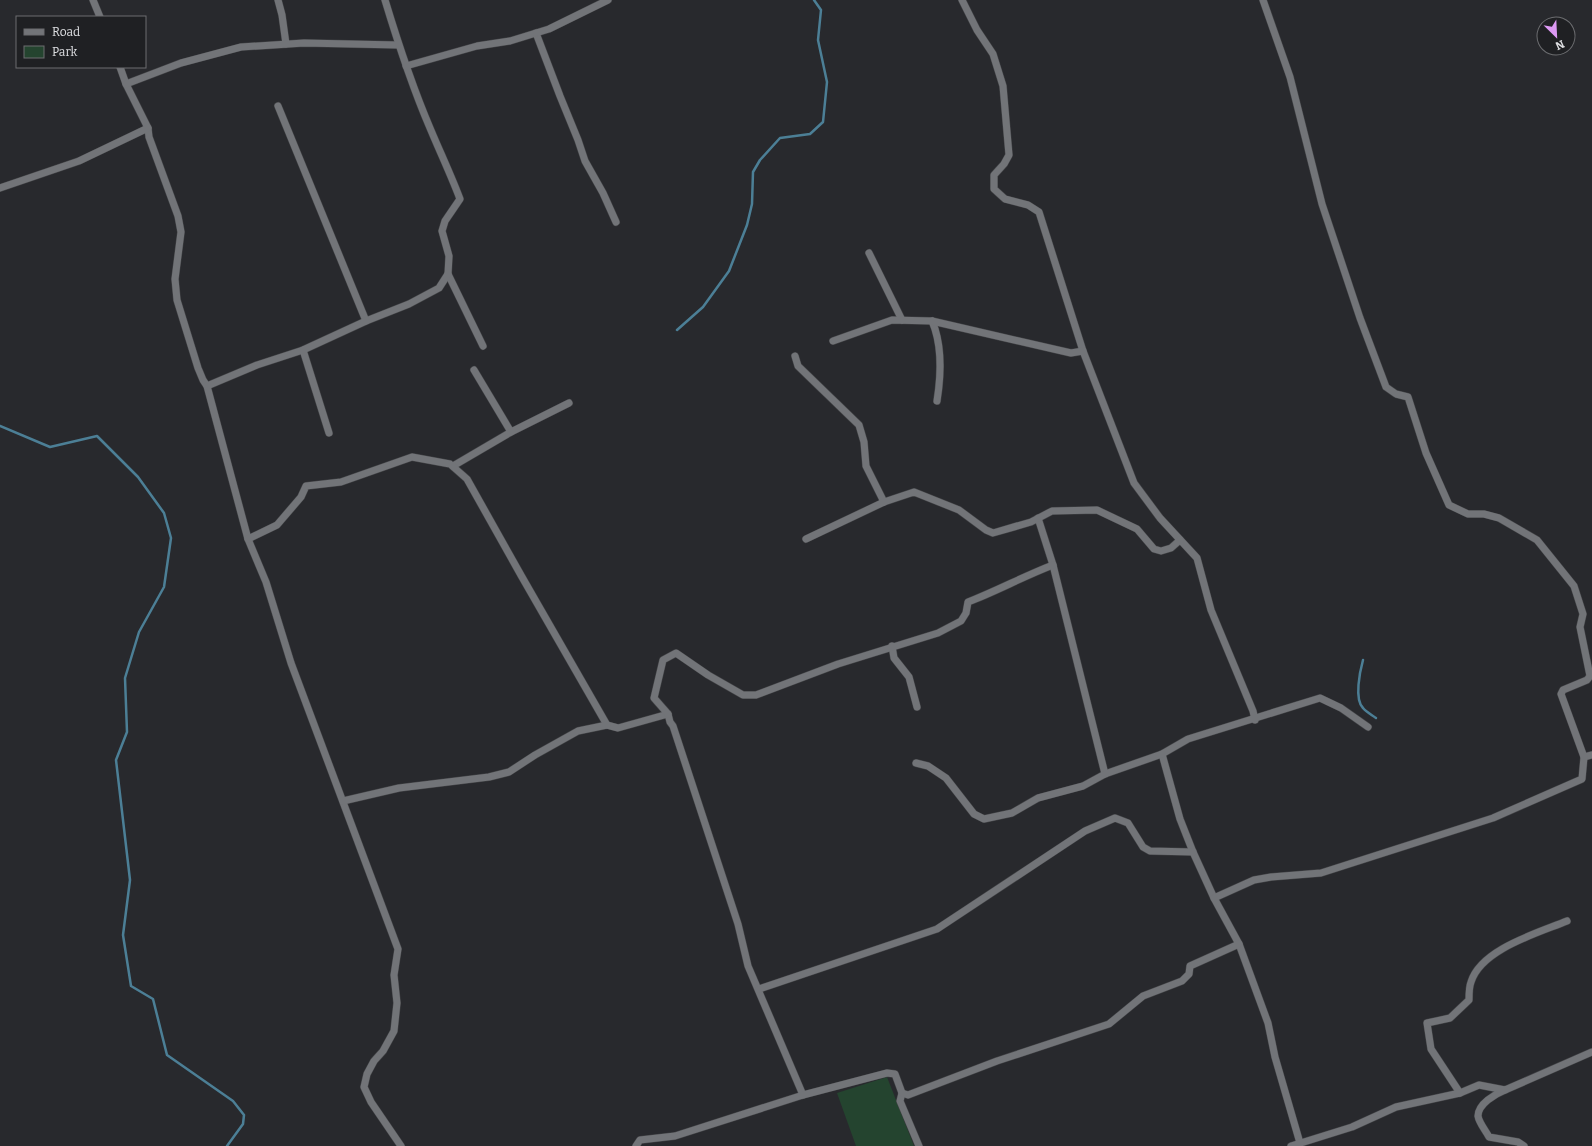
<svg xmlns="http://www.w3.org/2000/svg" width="1592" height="1146" viewBox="0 0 1592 1146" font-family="Bitter,serif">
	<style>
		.green { fill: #24442f }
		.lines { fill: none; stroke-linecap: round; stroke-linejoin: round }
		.stream { stroke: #4c7f96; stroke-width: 2.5 }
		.minor-casing { stroke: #434447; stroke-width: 8 }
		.minor { stroke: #727478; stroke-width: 7 }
	</style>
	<rect width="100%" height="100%" fill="#28292d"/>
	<polygon class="green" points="887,1077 914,1146 856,1146 837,1093"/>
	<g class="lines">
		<g class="stream">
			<polyline points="677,330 703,307 729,271 747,225 752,204 753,172 760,160 780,138 810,134 823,122 827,82 818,40 821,10 814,0"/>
			<polyline points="0,426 50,447 97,436 138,477 164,513 171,538 164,587 139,632 125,678 127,732 116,760 130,880 123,935 131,986 153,999 167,1055 233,1101 244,1115 243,1124 227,1146"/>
			<path d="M1363,660C1360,671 1354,699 1363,708C1366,712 1372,715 1376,718"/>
		</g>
		<defs>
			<g id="minor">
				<polyline points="93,0 100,17"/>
				<polyline points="278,0 282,15 286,44"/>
				<polyline points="962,0 977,30 993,54 1003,86 1009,155 1004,164 994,175 994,189 1005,199 1028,205 1039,212 1083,351 1134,483 1160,518 1197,558 1211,610 1253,711 1255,720"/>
				<polyline points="536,33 560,96 578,140 585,161 603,193 616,222"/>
				<polyline points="406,66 477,46 510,41 549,29 608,0"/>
				<polyline points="120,67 126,84 148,128 149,137 178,216 181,232 175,279 177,300 198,368 203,380 207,386 248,539 266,582 291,663 398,949 394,975 397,1003 394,1031 383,1051 374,1061 367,1074 364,1087 371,1102 401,1146"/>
				<polyline points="126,84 181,63 241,47 304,43 398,45"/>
				<polyline points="278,106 366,321"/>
				<polyline points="0,188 79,161 148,128"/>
				<polyline points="869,253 902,320"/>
				<polyline points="448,274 483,346"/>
				<path d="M932,321C942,344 941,376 937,401"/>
				<polyline points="833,341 892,320 932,321 1071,353 1083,351"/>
				<polyline points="303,350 329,433"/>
				<polyline points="795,356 798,366 859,425 864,442 866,466 884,502"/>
				<polyline points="474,370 511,432"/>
				<path d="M207,386L257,365L303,350L366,321L409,304L439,288L448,274L449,256L442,231L445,221L460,199C451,175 440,152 430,128C412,86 398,43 385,0"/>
				<polyline points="453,466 511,432 569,403"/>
				<polyline points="1038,518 1053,565 1105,774"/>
				<polyline points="248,539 277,525 301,497 306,486 341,482 412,457 450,464 467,479 522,577 607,725 618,728 668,714 670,722 673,726 738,924 748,966 803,1095"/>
				<polyline points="806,539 884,502 914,492 959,510 986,530 993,533 1031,522 1052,511 1097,510 1137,529 1154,549 1161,551 1171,548 1180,540"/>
				<polyline points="892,646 894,658 909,677 917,707"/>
				<path d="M668,714L654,698L663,660L676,653L708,675L743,695H756L838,664L938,633L961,621L966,613L968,602C997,591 1024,576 1053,565"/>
				<polyline points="1162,754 1180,819 1193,852 1214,898 1239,944 1268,1023 1275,1057 1300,1143"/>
				<polyline points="1584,757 1592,755"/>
				<polyline points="916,763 928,766 946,778 974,814 984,819 1012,813 1038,798 1083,786 1105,774 1162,754 1188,739 1320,698 1341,708 1368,727"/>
				<polyline points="343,801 399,788 489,777 509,772 535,755 578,731 607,725"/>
				<polyline points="1214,898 1254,880 1271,877 1321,873 1493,818 1582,779 1584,757 1561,694 1563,690 1587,680 1590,676 1580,627 1583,614 1574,586 1537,540 1499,518 1484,514 1468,514 1449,505 1426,453 1408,397 1396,394 1386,387 1360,318 1322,204 1290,77 1263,0"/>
				<polyline points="759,989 937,929 1085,831 1115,818 1128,823 1143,847 1150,851 1193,852"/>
				<path d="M1505,1090C1495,1094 1478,1104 1478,1116C1479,1123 1486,1131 1489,1137L1518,1142L1524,1146"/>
				<polyline points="902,1093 900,1101 919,1146"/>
				<path d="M1460,1093L1431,1049L1427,1023L1450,1018L1469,1000C1469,994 1469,987 1471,982C1481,949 1538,933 1567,921"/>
				<polyline points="636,1146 640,1140 675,1136 803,1095 887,1073 895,1074 902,1093 908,1095 997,1061 1109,1024 1143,996 1182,981 1189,974 1190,966 1239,944"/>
				<polyline points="1291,1146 1352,1127 1396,1107 1460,1093 1479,1085 1505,1090 1592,1052"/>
			</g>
		</defs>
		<use href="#minor" class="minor-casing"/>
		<use href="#minor" class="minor"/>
	</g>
	<rect x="16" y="16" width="130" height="52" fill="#1f2023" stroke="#6c6d70"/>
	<rect x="24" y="29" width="20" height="6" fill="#727478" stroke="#6c6d70"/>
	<text x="52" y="36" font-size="12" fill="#e0e1e4">Road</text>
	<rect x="24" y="46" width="20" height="12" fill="#24442f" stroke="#6c6d70"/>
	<text x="52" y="56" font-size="12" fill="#e0e1e4">Park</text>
	<g transform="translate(1556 36) rotate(156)"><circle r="19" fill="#1f2023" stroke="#6c6d70"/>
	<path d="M0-3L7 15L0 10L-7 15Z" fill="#dd99f3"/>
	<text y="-6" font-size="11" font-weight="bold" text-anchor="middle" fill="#e0e1e4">N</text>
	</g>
</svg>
